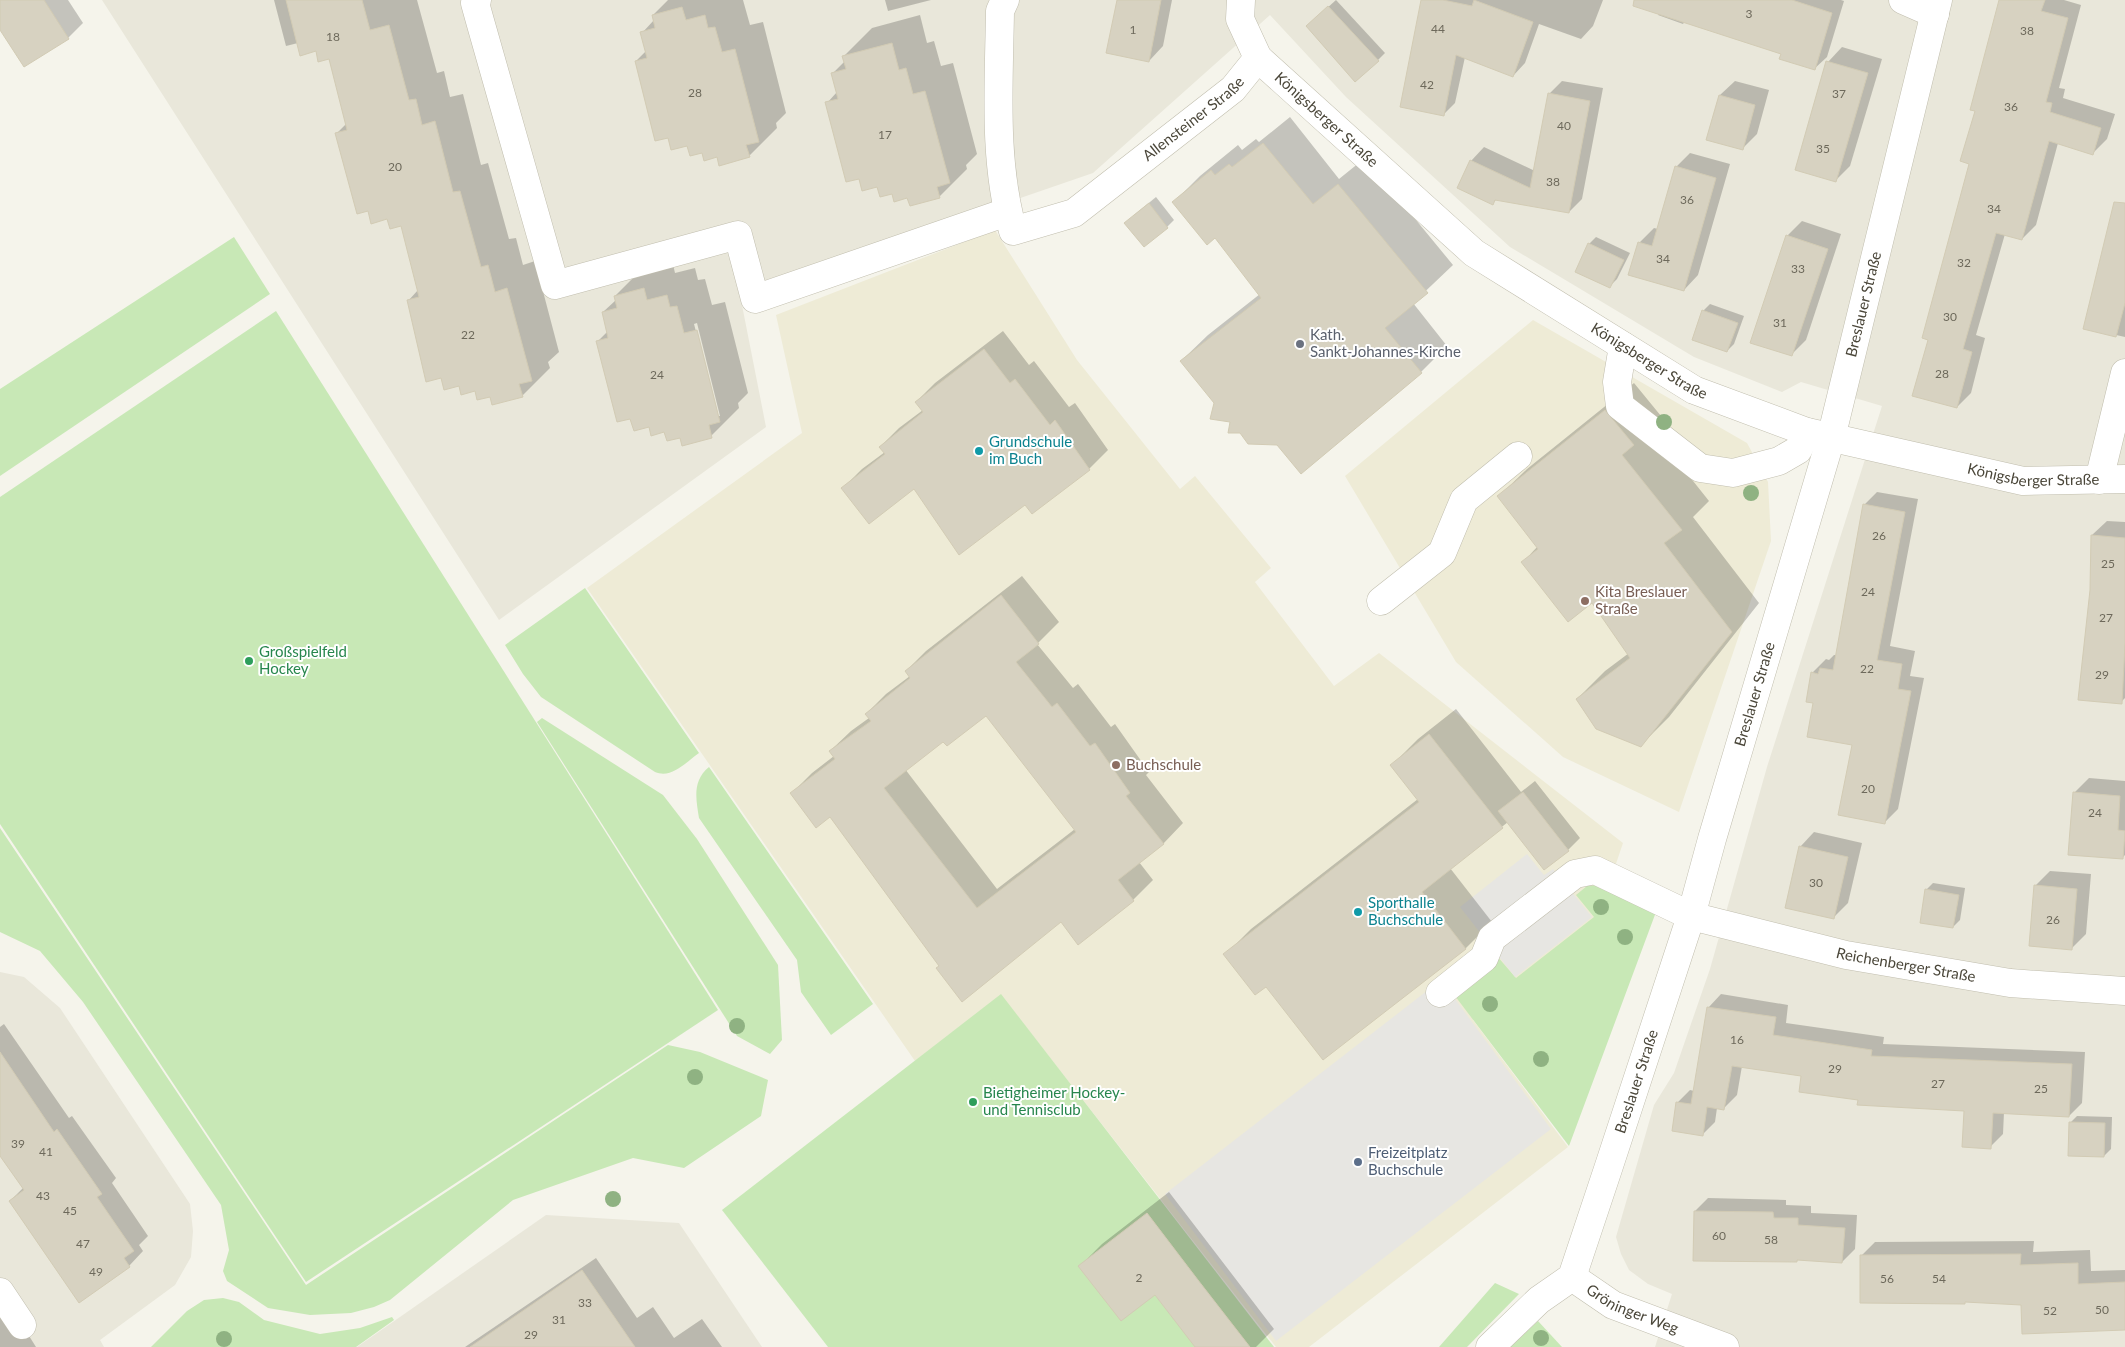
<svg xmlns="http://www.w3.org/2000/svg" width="2125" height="1347" viewBox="0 0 2125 1347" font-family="Lato,sans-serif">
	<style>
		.residential { fill: #e9e7da }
		.education { fill: #eeebd6 }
		.green { fill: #c8e8b6 }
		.parking { fill: #e7e6e2 }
		.shadow { fill: #0003; fill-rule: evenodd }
		.building { fill: #d7d2c1; stroke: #d2cbb4; fill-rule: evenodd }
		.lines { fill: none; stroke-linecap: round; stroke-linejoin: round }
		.minor-casing { stroke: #c1beae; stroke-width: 29 }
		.minor { stroke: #fff; stroke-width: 28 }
		.tree { fill: #8fb282 }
		.worship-dot { fill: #6b7280; stroke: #fff; stroke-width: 2 }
		.culture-dot { fill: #0f9aa8; stroke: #fff; stroke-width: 2 }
		.education-dot { fill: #8d6e63; stroke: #fff; stroke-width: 2 }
		.leisure-dot { fill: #2e9e5b; stroke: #fff; stroke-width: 2 }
		.service-dot { fill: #5c6f8a; stroke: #fff; stroke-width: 2 }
		.labels { text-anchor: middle; stroke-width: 4; stroke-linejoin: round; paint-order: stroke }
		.number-label { font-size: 12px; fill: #6d695b }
		.street-label { font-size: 15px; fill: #4a4639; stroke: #fff }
		.worship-label { font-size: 15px; fill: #5b616d; stroke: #fff; text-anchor: start }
		.culture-label { font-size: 15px; fill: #0d838f; stroke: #fff; text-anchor: start }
		.education-label { font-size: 15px; fill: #785e54; stroke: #fff; text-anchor: start }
		.leisure-label { font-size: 15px; fill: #27864d; stroke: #fff; text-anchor: start }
		.service-label { font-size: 15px; fill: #4e5e75; stroke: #fff; text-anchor: start }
	</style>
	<rect width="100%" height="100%" fill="#f5f4eb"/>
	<g class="residential">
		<polygon points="102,0 2125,0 2125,1347 1655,1347 1672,1294 1648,1284 1629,1270 1621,1254 1616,1237 1654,1105 1674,1073 1710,969 1767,767 1882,406 1801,382 1782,392 1694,357 1510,247 1346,97 1270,15 1093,173 740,295 766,427 499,620"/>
		<polygon points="0,972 24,977 60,1008 190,1204 193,1231 191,1257 175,1285 100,1340 104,1347 0,1347"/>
		<polygon points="546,1215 679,1223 762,1347 357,1347"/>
	</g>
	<g class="education">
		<polygon points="995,230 1077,360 1180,489 1195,476 1271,568 1255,582 1334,686 1379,653 1623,843 1597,920 1473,1020 1568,1147 1309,1347 1276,1347 1001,995 915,1061 587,588 802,433 776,315"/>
		<polygon points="1533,320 1747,443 1768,482 1771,541 1679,812 1563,757 1456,662 1345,476"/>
	</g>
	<g class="green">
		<polygon points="234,237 270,294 0,476 0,389"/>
		<polygon points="276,311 718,1010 306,1282 0,824 0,497"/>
		<path d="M585,588L699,753C686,762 672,779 655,772L541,697L523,674L505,645Z"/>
		<polygon points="542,718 663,795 697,839 778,965 782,1040 770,1054 737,1036 537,722"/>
		<path d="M709,767L873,1004L831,1035L801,992L797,960L699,818C696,799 692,781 709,767Z"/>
		<polygon points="0,828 306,1285 668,1045 700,1052 768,1080 761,1116 684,1168 633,1158 513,1200 390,1300 374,1307 351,1313 310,1315 268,1308 227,1281 223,1271 229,1250 221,1205 83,1002 40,951 0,932"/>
		<polygon points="1597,885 1656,912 1569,1146 1452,992 1497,956 1516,978 1594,917 1576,895 1587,886"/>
		<polygon points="1001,994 1274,1347 828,1347 722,1210"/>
		<polygon points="1495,1283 1519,1294 1467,1347 1439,1347"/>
		<polygon points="223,1298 239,1302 264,1320 320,1334 360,1328 392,1317 394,1320 356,1347 151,1347 187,1311 204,1300"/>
		<polygon points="1538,1321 1562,1347 1510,1347"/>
	</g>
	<g class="parking">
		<polygon points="1527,854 1544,875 1553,869 1592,917 1515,977 1460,907"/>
		<polygon points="1441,980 1551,1129 1276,1341 1165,1194"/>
	</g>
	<g class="shadow">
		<polygon points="0,0 68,0 83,23 68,38 0,28"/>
		<polygon points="274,0 417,0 437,73 444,71 450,97 463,94 481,165 488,163 509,239 516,238 523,265 535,261 559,352 548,362 550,368 522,396 491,396 442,376 408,301 418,290 402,224 369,210 336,134 347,123 329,58 317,50 298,43 286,46"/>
		<polygon points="668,0 743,0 750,25 763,22 786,113 776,123 777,128 749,156 718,156 702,151 669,136 636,61 646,51 642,33 654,20 653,15"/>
		<polygon points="885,0 931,0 888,11"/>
		<polygon points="1118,0 1172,0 1163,46 1149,61"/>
		<polygon points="1336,0 1385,53 1378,60 1315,19"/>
		<polygon points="1423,0 1603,0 1593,26 1581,39 1539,24 1525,63 1513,76 1465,57 1455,103 1443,115"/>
		<polygon points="1656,0 1841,0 1844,1 1827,57 1814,69 1783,53 1685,21 1683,24 1658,15 1663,3"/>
		<polygon points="2000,0 2064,0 2081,5 2059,88 2065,89 2063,98 2115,114 2107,139 2093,153 2058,143 2036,225 2022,239 2005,234 1976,335 1985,338 1971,393 1957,407 1929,339 1970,163 1976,110"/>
		<polygon points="920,15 927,43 934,41 941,66 953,63 977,154 966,165 967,169 939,197 908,197 860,178 827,103 837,92 832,74 845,61 844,56 872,28"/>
		<polygon points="1842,47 1882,59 1850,166 1836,180 1828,62"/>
		<polygon points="1562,81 1603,88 1582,199 1569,212 1497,199 1492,203 1459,187 1471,161 1484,147 1535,171 1549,94"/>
		<polygon points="1735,81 1769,90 1757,134 1742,149 1708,139 1720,95"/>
		<polygon points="1290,117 1339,179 1365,158 1453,265 1413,303 1447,346 1421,372 1278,444 1232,421 1181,361 1208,335 1260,294 1215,237 1174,202 1200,176 1238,145 1242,150 1256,139 1259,142"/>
		<polygon points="1690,153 1730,164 1698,275 1684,290 1639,243 1654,228 1658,229 1676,167"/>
		<polygon points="1156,197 1174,220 1167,227 1133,216"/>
		<polygon points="1802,221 1841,234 1806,340 1791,355 1787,236"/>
		<polygon points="1596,237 1630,253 1617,279 1610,286 1589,244"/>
		<polygon points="2125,242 2125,337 2085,328"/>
		<path d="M672,260L675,273L695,268L698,280L705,279L712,305L725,302L748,393L738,403L739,408L711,436H681L650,426L598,341L608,331L603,312L616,300L615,296L643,268ZM697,323L720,416H718L694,324Z"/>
		<polygon points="1710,304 1744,316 1734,344 1727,351 1703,311"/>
		<polygon points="1003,331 1029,365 1034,361 1069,407 1075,403 1108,450 1089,469 1025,504 915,487 843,488 862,469 885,452 880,447 899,428 923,410 916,402 935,383"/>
		<polygon points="1634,383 1661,416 1650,427 1709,501 1693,517 1759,603 1669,717 1641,745 1577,699 1605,671 1629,653 1592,601 1523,562 1538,546 1499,496 1527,469"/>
		<polygon points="1877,492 1918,499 1890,646 1915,651 1910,676 1924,678 1898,809 1885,822 1853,744 1815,702 1812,673 1826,659 1829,660 1834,655 1837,655 1864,505"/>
		<polygon points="2107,521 2125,522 2125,698 2121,702 2091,590 2092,535"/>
		<path d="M1022,576L1059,622L1037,644L1073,688L1078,684L1111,727L1115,724L1149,772L1146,775L1183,823L1163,844L1139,862L1153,880L1133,900L1061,920L940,965L830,816L792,793L812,773L834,756L830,751L851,731L869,718L866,714L886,694L910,676L906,671L926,651ZM986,714L1075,829L997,889L905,769L943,740Z"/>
		<polygon points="1456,709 1521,792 1535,781 1580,838 1568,850 1508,822 1450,868 1492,922 1466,948 1323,1058 1266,985 1225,955 1251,929 1418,799 1392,765 1418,739"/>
		<polygon points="2089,778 2125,781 2125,855 2122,858 2074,793"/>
		<polygon points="1814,832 1862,843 1848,903 1834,917 1800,847"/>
		<polygon points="2050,871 2091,874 2086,934 2071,949 2035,886"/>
		<polygon points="1933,883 1965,888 1960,920 1953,927 1926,890"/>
		<polygon points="1721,994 1788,1005 1786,1023 1884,1037 1883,1044 2085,1052 2082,1103 2069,1116 2004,1112 2003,1134 1990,1147 1966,1110 1859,1099 1802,1075 1742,1066 1737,1095 1724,1108 1717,1108 1715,1122 1702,1135 1677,1103 1690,1090 1694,1091 1708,1008"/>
		<polygon points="4,1024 69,1118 72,1116 116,1178 112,1183 148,1236 139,1245 143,1251 129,1266 10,1201 23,1188 0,1153 0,1027"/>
		<polygon points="2077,1116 2112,1117 2111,1149 2104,1156 2070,1123"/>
		<polygon points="1169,1192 1274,1329 1256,1347 1196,1347 1155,1293 1080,1266 1102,1244"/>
		<polygon points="1708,1198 1786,1200 1786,1205 1811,1206 1811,1213 1857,1215 1855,1249 1842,1262 1798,1259 1797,1261 1695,1211"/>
		<polygon points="2034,1241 2033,1252 2090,1250 2091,1271 2125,1270 2125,1329 2023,1304 1862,1255 1875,1242"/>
		<polygon points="596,1258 637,1318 653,1307 674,1338 702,1319 722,1347 465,1347"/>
		<polygon points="0,1312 26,1331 36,1347 0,1347"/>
	</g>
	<g class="building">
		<polygon points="0,0 44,0 69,39 24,67 0,30"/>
		<polygon points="286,0 362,0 370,30 389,25 409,100 416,99 422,125 435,121 453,192 460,191 481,267 488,265 495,292 507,288 532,381 519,384 523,397 492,405 490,397 477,400 475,391 461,395 459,386 444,390 441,378 426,382 407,300 419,297 401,226 390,229 387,219 371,224 368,211 357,214 335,133 347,130 329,59 318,62 316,51 300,56"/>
		<polygon points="1117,0 1161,0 1149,62 1106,53"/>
		<polygon points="1421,0 1443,0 1472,6 1474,0 1533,22 1513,77 1456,55 1444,116 1400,107"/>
		<polygon points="1634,0 1792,0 1832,13 1815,70 1779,59 1781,54 1633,6"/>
		<polygon points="1999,0 2045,0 2041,11 2068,18 2046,102 2052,103 2050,112 2101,128 2093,155 2049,141 2022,240 1996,233 1963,349 1972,352 1957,408 1912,396 1928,340 1922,338 1969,164 1960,161 1975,111 1970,110"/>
		<polygon points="1328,6 1379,61 1355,82 1306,26"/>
		<polygon points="682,7 686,20 705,15 708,28 715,27 722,52 735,49 759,142 746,145 750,157 719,166 717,157 704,161 702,153 690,156 687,146 671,150 668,138 655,141 635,61 647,58 640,32 655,28 652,15"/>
		<polygon points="892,43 899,70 906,68 913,94 925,91 950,183 937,187 940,198 910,206 907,198 894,202 892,194 880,197 877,187 862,191 859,179 846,182 825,102 838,99 831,73 846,69 842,56"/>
		<polygon points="1826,61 1868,73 1836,182 1795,170"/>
		<polygon points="1548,93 1590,101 1569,213 1495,200 1493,205 1457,188 1470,160 1530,188"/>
		<polygon points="1719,95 1755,105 1743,150 1706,140"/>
		<polygon points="1263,143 1313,204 1338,184 1428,293 1385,328 1422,373 1301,474 1277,445 1248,444 1240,433 1228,433 1230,422 1210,419 1214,403 1180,361 1261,298 1215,238 1207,245 1172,202 1211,170 1215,175 1229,164 1232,167"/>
		<polygon points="1675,166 1716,178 1684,291 1628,275 1638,242 1652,246"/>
		<polygon points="2114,202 2125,203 2125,303 2116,337 2083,329"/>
		<polygon points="1149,203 1168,228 1144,247 1124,223"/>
		<polygon points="1786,235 1828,249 1792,356 1750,343"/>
		<polygon points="1588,243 1624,260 1610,288 1575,272"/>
		<polygon points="644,288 647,300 667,295 670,307 677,306 684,333 697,330 720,422 709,425 712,438 682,446 680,438 667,441 664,432 651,436 649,427 634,431 630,419 617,422 596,341 608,338 602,312 617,308 614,296"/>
		<polygon points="1702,310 1738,323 1727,352 1692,340"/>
		<polygon points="984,349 1010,383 1015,379 1050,425 1055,420 1090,470 1032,514 1025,505 959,555 914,489 869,524 841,488 885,454 879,447 923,412 915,402"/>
		<polygon points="1605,410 1634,445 1622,455 1682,530 1664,543 1732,632 1641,747 1596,729 1576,699 1630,658 1592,603 1568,622 1521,562 1538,549 1497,496"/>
		<polygon points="1863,504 1905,512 1877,660 1902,664 1898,689 1911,691 1885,824 1838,815 1852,745 1807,737 1813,703 1806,702 1811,672 1818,674 1820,668 1833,670"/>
		<polygon points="2091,535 2125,538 2125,643 2122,704 2078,700 2090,590"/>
		<path d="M1001,595L1039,644L1016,662L1052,707L1057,703L1090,746L1095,743L1130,793L1126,796L1164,844L1118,880L1134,901L1078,945L1061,922L962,1002L936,968L939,966L830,817L816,828L790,793L835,759L829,751L871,721L865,714L910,678L905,671ZM986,716L1076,832L977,908L884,788L943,742L947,746Z"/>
		<polygon points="1429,734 1503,828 1422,892 1466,949 1323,1060 1266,987 1255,995 1223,954 1419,802 1390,765"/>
		<polygon points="1523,792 1569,851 1544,870 1498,811"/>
		<polygon points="2073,792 2120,796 2118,830 2125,831 2123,859 2068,855"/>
		<polygon points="1799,846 1848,857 1834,919 1785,908"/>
		<polygon points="2034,885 2077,889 2072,950 2029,946"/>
		<polygon points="1925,889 1959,895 1953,928 1920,923"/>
		<polygon points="1707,1007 1776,1017 1773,1035 1872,1050 1871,1056 2072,1064 2069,1117 1993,1113 1991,1149 1962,1147 1964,1111 1857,1105 1858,1100 1799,1092 1801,1076 1732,1066 1724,1110 1707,1107 1703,1136 1672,1131 1676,1102 1691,1104"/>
		<polygon points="0,1052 54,1132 57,1129 102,1194 97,1197 134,1251 124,1258 130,1267 79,1303 9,1201 24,1190 0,1156"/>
		<polygon points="2069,1122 2105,1123 2104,1157 2068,1156"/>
		<polygon points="1694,1211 1773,1212 1774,1218 1798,1218 1798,1225 1845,1228 1842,1263 1797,1260 1797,1262 1693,1261"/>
		<polygon points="1147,1213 1198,1280 1250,1347 1195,1347 1155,1295 1121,1321 1078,1266"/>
		<polygon points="2021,1254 2020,1265 2078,1263 2078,1284 2125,1282 2125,1330 2022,1334 2021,1305 1965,1302 1965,1304 1860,1303 1860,1255"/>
		<polygon points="582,1270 635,1347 470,1347 530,1306"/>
	</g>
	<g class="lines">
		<defs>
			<g id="minor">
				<polyline points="477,0 475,3 480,21 555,285 738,235 755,299 1007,212"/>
				<path id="s1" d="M1005,0L1000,11C999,85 993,160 1013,231L1074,213L1233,89L1258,58"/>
				<path id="s2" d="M1241,0L1240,19L1258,58L1474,253L1694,390L1807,432L2023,481L2125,479"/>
				<polyline points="1903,0 1935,14"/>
				<polyline points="1623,346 1617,382 1620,406 1700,468 1733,473 1779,461 1798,450 1807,432"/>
				<polyline points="2099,480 2125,373"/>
				<polyline points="1381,601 1442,553 1464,500 1518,456"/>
				<path id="s3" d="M1440,993L1484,958L1492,938L1575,874L1595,870L1691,916L1846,955L2010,983L2125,991"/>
				<path id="s4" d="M1572,1277L1613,1305L1725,1347"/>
				<polyline points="0,1292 22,1325"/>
				<path id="s5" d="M1490,1347L1539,1300L1572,1277L1608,1169L1691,916L1712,839L1831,438L1938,0"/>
			</g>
		</defs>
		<use href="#minor" class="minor-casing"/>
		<use href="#minor" class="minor"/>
	</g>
	<g class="tree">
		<circle cx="1664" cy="422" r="8"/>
		<circle cx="1751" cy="493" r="8"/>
		<circle cx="1601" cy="907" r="8"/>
		<circle cx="1625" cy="937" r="8"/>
		<circle cx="1490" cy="1004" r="8"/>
		<circle cx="737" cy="1026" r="8"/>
		<circle cx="1541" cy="1059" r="8"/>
		<circle cx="695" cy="1077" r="8"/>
		<circle cx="613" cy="1199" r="8"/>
		<circle cx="1541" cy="1338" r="8"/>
		<circle cx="224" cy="1339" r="8"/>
	</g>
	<circle class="worship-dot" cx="1300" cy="344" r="5"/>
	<g class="culture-dot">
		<circle cx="979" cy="451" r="5"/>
		<circle cx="1358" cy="912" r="5"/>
	</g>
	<g class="education-dot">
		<circle cx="1585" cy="601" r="5"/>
		<circle cx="1116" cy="765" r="5"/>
	</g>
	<g class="leisure-dot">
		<circle cx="249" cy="661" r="5"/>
		<circle cx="973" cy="1102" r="5"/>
	</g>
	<circle class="service-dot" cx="1358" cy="1162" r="5"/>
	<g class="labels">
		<g class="number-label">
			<text x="1749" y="18">3</text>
			<text x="1438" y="33">44</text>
			<text x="1133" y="34">1</text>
			<text x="2027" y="35">38</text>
			<text x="333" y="41">18</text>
			<text x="1427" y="89">42</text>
			<text x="695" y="97">28</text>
			<text x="1839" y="98">37</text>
			<text x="2011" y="111">36</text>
			<text x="1564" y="130">40</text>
			<text x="885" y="139">17</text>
			<text x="1823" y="153">35</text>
			<text x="395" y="171">20</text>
			<text x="1553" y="186">38</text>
			<text x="1687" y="204">36</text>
			<text x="1994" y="213">34</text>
			<text x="1663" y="263">34</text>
			<text x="1964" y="267">32</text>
			<text x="1798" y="273">33</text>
			<text x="1950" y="321">30</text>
			<text x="1780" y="327">31</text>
			<text x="468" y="339">22</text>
			<text x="1942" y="378">28</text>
			<text x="657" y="379">24</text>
			<text x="1879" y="540">26</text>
			<text x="2108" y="568">25</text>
			<text x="1868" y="596">24</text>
			<text x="2106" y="622">27</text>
			<text x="1867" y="673">22</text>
			<text x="2102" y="679">29</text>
			<text x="1868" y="793">20</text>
			<text x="2095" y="817">24</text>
			<text x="1816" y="887">30</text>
			<text x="2053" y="924">26</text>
			<text x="1737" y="1044">16</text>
			<text x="1835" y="1073">29</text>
			<text x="1938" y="1088">27</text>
			<text x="2041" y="1093">25</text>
			<text x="18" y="1148">39</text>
			<text x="46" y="1156">41</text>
			<text x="43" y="1200">43</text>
			<text x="70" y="1215">45</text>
			<text x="1719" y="1240">60</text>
			<text x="1771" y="1244">58</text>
			<text x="83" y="1248">47</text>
			<text x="96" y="1276">49</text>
			<text x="1139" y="1282">2</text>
			<text x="1887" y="1283">56</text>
			<text x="1939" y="1283">54</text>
			<text x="585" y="1307">33</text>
			<text x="2102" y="1314">50</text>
			<text x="2050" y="1315">52</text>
			<text x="559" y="1324">31</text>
			<text x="531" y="1339">29</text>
		</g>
		<g class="street-label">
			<text dy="5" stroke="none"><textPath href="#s1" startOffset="449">Allensteiner Straße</textPath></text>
			<text dy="5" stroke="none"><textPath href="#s2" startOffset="154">Königsberger Straße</textPath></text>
			<text dy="5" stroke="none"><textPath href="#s5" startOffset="1124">Breslauer Straße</textPath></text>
			<text dy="5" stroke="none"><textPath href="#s2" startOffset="559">Königsberger Straße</textPath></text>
			<text dy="5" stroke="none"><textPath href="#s2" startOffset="964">Königsberger Straße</textPath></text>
			<text dy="5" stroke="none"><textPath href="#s5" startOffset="719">Breslauer Straße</textPath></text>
			<text dy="5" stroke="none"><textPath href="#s3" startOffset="530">Reichenberger Straße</textPath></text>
			<text dy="5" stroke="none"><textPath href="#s5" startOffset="314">Breslauer Straße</textPath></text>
			<text dy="5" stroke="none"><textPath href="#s4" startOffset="69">Gröninger Weg</textPath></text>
		</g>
		<g class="worship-label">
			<text x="1310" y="340">Kath.<tspan x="1310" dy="17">Sankt-Johannes-Kirche</tspan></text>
		</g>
		<g class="culture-label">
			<text x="989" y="447">Grundschule<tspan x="989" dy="17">im Buch</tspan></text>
			<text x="1368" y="908">Sporthalle<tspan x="1368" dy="17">Buchschule</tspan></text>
		</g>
		<g class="education-label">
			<text x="1595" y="597">Kita Breslauer<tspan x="1595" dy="17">Straße</tspan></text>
			<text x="1126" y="770">Buchschule</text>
		</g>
		<g class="leisure-label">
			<text x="259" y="657">Großspielfeld<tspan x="259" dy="17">Hockey</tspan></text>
			<text x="983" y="1098">Bietigheimer Hockey-<tspan x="983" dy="17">und Tennisclub</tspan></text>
		</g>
		<g class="service-label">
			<text x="1368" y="1158">Freizeitplatz<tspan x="1368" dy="17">Buchschule</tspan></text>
		</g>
	</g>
</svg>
